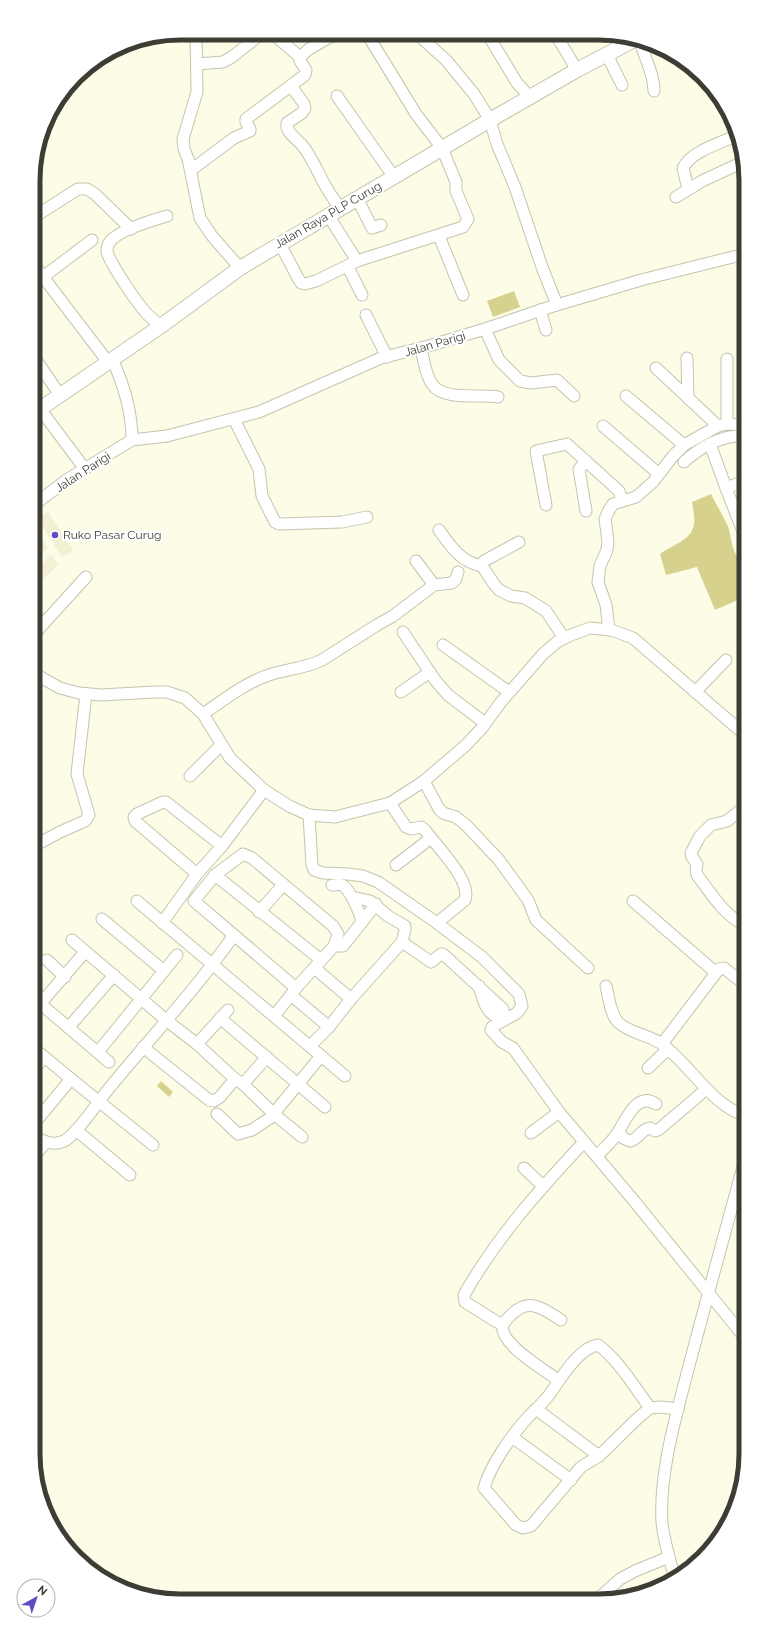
<svg xmlns="http://www.w3.org/2000/svg" width="779" height="1634" viewBox="0 0 779 1634" font-family="Raleway,sans-serif">
	<style>
		.built { fill: #f2f1d3 }
		.green { fill: #d6d28e }
		.lines { fill: none; stroke-linecap: round; stroke-linejoin: round }
		.minor-casing { stroke: #c4c4af; stroke-width: 13 }
		.major-casing { stroke: #c4c4af; stroke-width: 16 }
		.minor { stroke: #fff; stroke-width: 11 }
		.major { stroke: #fff; stroke-width: 14 }
		.poi-dot { fill: #5e4cc4; stroke: #fff; stroke-width: 1.5 }
		.labels { text-anchor: middle; stroke-width: 4; stroke-linejoin: round; paint-order: stroke }
		.street-label { font-size: 12px; fill: #3d3d35; stroke: #fff }
		.poi-label { font-size: 12px; fill: #3d3d35; stroke: #fff; text-anchor: start }
		.rim { fill: none; stroke: #3d3d35; stroke-width: 5 }
	</style>
	<rect width="100%" height="100%" fill="#fdfde7"/>
	<g class="built">
		<polygon points="48,512 73,550 62,557 37,519"/>
		<polygon points="35,530 48,548 35,558"/>
		<polygon points="51,555 59,564 35,588 35,570"/>
	</g>
	<g class="green">
		<polygon points="514,291 520,307 493,317 487,301"/>
		<path d="M711,494C716,504 722,514 727,524C732,535 731,555 742,561L743,605L738,600L715,610L697,567L666,575L660,554C672,545 692,540 694,524C695,517 693,509 692,502Z"/>
		<polygon points="161,1081 173,1092 169,1097 157,1086"/>
	</g>
	<g class="lines">
		<defs>
			<g id="minor">
				<polyline points="196,33 197,92 183,139 184,149 188,159 200,218 212,236 240,268"/>
				<polyline points="417,34 446,60 474,94 490,120 497,144 515,187 542,267 557,305"/>
				<polyline points="488,35 517,83 530,97"/>
				<polyline points="556,35 577,70"/>
				<path d="M640,40C644,58 654,73 654,91"/>
				<polyline points="610,52 610,61 622,85"/>
				<polyline points="300,57 309,49 335,34"/>
				<polyline points="197,64 223,62 232,57 261,34"/>
				<path d="M291,86L304,104L305,108L302,113L287,123C285,132 297,139 302,145C312,157 318,173 326,187C330,194 335,201 340,208"/>
				<polyline points="337,96 394,177"/>
				<polyline points="191,170 234,138 250,131 250,129 246,122 246,119 305,75 306,70 300,61 300,57 273,34"/>
				<path d="M688,189L683,168C691,151 721,143 738,135"/>
				<polyline points="676,197 702,181 741,163"/>
				<polyline points="357,198 372,228 381,225"/>
				<polyline points="328,215 357,261"/>
				<polyline points="34,217 78,189 87,189 95,194 131,229"/>
				<polyline points="439,236 463,295"/>
				<polyline points="280,244 298,278 301,283 305,284 316,281 357,261 463,227 468,219 456,191 456,182 442,148 416,114 367,34"/>
				<polyline points="34,265 108,362"/>
				<polyline points="348,267 362,295"/>
				<polyline points="43,277 92,240"/>
				<polyline points="540,310 546,330"/>
				<polyline points="366,315 387,357"/>
				<path d="M161,326C156,322 151,318 147,314C137,303 111,265 107,252C107,249 107,246 109,243C116,231 153,220 167,216"/>
				<polyline points="485,329 499,360 520,381 531,383 557,380 574,396"/>
				<path d="M421,348C423,358 426,376 432,384C443,401 480,394 498,397"/>
				<polyline points="34,357 60,395"/>
				<polyline points="687,358 688,398"/>
				<path d="M112,359C124,385 132,411 132,440"/>
				<polyline points="656,368 718,426"/>
				<polyline points="626,396 684,445"/>
				<polyline points="40,409 85,469"/>
				<polyline points="234,419 259,469 262,496 275,522 279,524 342,522 367,517"/>
				<polyline points="727,424 727,359"/>
				<polyline points="603,426 659,474"/>
				<polyline points="710,444 726,488 742,529"/>
				<path d="M684,462C699,448 721,435 742,436"/>
				<polyline points="726,488 742,482"/>
				<polyline points="35,504 68,479 132,440 167,436 259,412 381,358 425,347 485,329 550,307 641,280 741,255"/>
				<polyline points="546,505 536,451 567,444 619,491 622,501"/>
				<polyline points="586,511 579,469 586,461"/>
				<path d="M439,530C451,547 461,562 482,566"/>
				<polyline points="519,542 484,561 482,566 494,584 499,590 511,596 525,598 546,611 564,638"/>
				<polyline points="416,561 434,585"/>
				<polyline points="609,630 606,605 598,582 600,566 607,550 608,541 605,519 608,512 613,504 636,497 653,482 673,456 684,445 718,426 727,424 742,425"/>
				<polyline points="403,632 435,680 448,695 485,723"/>
				<polyline points="35,633 86,577"/>
				<polyline points="443,645 509,692"/>
				<polyline points="35,674 60,688 79,693 101,695 155,692 167,692 185,698 203,714 230,758 264,790 289,806 309,815 335,817 390,803 424,781 466,745 482,728 501,702 543,654 557,642 571,635 590,628 611,630 633,638 743,733"/>
				<polyline points="401,692 430,672"/>
				<polyline points="695,692 726,660"/>
				<path d="M203,714C225,699 246,682 272,674C289,669 306,668 322,660L377,625L393,616L434,585L452,583L456,579L458,572"/>
				<polyline points="190,776 221,745"/>
				<polyline points="424,781 439,809 443,813 456,817 466,825 499,860 528,900 536,920 588,968"/>
				<path d="M390,803L406,827L411,829L421,827L425,830C436,846 472,880 465,900L437,923"/>
				<path d="M743,808L727,821L711,825L700,836L691,853L692,857L697,864L696,870L697,875C711,893 723,914 744,925"/>
				<polyline points="309,815 312,865 314,870 323,873 348,874 363,876 378,882 437,923 482,957 519,994 522,1006 517,1013 492,1027 491,1030 502,1042 513,1048 559,1112 635,1202 745,1338"/>
				<polyline points="36,845 60,832 85,821 89,815 77,774 86,694"/>
				<polygon points="243,854 252,858 333,926 338,934 334,946 296,988 194,901 215,875"/>
				<polyline points="396,865 431,838"/>
				<polyline points="197,874 135,821 134,817 137,814 163,802 166,802 222,846"/>
				<polyline points="215,875 321,960"/>
				<path d="M332,885C336,885 339,884 342,885C350,889 360,913 362,922L343,946H334"/>
				<polyline points="137,901 345,1076"/>
				<polyline points="633,901 715,972"/>
				<polyline points="259,912 283,885"/>
				<polyline points="102,919 164,971"/>
				<polyline points="362,922 376,904"/>
				<polyline points="162,923 197,874 222,846 264,790"/>
				<polyline points="72,940 166,1020 197,1044 235,1079 243,1084 267,1057"/>
				<path d="M402,942L431,962L441,954H443L503,1009V1013L498,1017C485,1013 483,998 479,986"/>
				<polyline points="47,960 65,977"/>
				<polyline points="318,971 351,999"/>
				<path d="M606,986C609,997 610,1015 619,1023C631,1034 651,1035 663,1045C689,1064 713,1106 744,1115"/>
				<polyline points="296,988 291,995 329,1027"/>
				<polyline points="36,1000 109,1062"/>
				<polyline points="40,1004 85,952"/>
				<polyline points="274,1016 291,995"/>
				<polyline points="220,1018 325,1107"/>
				<polyline points="69,1027 114,975"/>
				<polyline points="197,1044 228,1010"/>
				<polyline points="662,1044 719,969 724,968 744,984"/>
				<polyline points="310,1046 329,1027 351,999 402,942 405,930 405,926 388,916 370,901 352,897"/>
				<polyline points="143,1047 209,1100 214,1101 220,1097 235,1079"/>
				<polyline points="36,1050 71,1079 153,1145"/>
				<polyline points="98,1052 177,955"/>
				<polyline points="37,1066 44,1057"/>
				<polyline points="648,1068 668,1049"/>
				<polyline points="243,1084 274,1114 302,1137"/>
				<polyline points="217,1114 238,1134 252,1130 270,1118 321,1056"/>
				<polyline points="37,1120 71,1079"/>
				<polyline points="76,1130 130,1175"/>
				<path d="M619,1132L623,1138L630,1141C639,1139 641,1129 650,1128L655,1131C662,1129 664,1124 670,1120C682,1110 694,1100 706,1089"/>
				<polyline points="531,1133 559,1112"/>
				<polyline points="37,1138 46,1142"/>
				<path d="M37,1153L46,1142C53,1144 59,1144 66,1140C82,1128 97,1102 111,1086C152,1036 197,988 234,935"/>
				<path d="M597,1156C604,1148 613,1141 618,1132C626,1120 637,1091 656,1104"/>
				<polyline points="524,1168 543,1186"/>
				<path d="M503,1324C524,1297 535,1303 561,1320"/>
				<path d="M558,1380C545,1370 497,1343 503,1324L497,1322L465,1302L464,1295C496,1238 540,1189 584,1142"/>
				<path d="M650,1408C636,1389 617,1358 598,1345C578,1348 560,1380 549,1395C543,1403 535,1410 528,1417C511,1436 491,1464 484,1488L516,1525L523,1528L531,1526L581,1467L599,1456L639,1417L650,1408L661,1407L678,1409"/>
				<polyline points="536,1409 599,1456"/>
				<polyline points="512,1437 571,1480"/>
				<path d="M675,1579C670,1560 664,1542 662,1523C659,1470 677,1413 690,1362C708,1295 726,1227 745,1160"/>
				<polyline points="601,1596 620,1579 635,1571 669,1557"/>
			</g>
			<polyline id="major" points="34,413 161,326 240,268 490,120 577,70 636,39"/>
		</defs>
		<use href="#minor" class="minor-casing"/>
		<use href="#major" class="major-casing"/>
		<use href="#minor" class="minor"/>
		<use href="#major" class="major"/>
	</g>
	<circle class="poi-dot" cx="55" cy="535" r="4"/>
	<g class="labels">
		<g class="street-label">
			<text transform="translate(328 215) rotate(-30)" y="4">Jalan Raya PLP Curug</text>
			<text transform="translate(435 344) rotate(-16)" y="4">Jalan Parigi</text>
			<text transform="translate(83 472) rotate(-33)" y="4">Jalan Parigi</text>
		</g>
		<g class="poi-label">
			<text x="63" y="539">Ruko Pasar Curug</text>
		</g>
	</g>
	<path d="M0 0H779V1634H0ZM180 40H599A140 140 0 0 1 739 180V1454A140 140 0 0 1 599 1594H180A140 140 0 0 1 40 1454V180A140 140 0 0 1 180 40Z" fill="#fff" fill-rule="evenodd"/>
	<path class="rim" d="M180 40H599A140 140 0 0 1 739 180V1454A140 140 0 0 1 599 1594H180A140 140 0 0 1 40 1454V180A140 140 0 0 1 180 40Z"/>
	<g transform="translate(36 1598) rotate(40)"><circle r="19" fill="#ffffff" stroke="#b1b1ae"/>
	<path d="M0-3L7 15L0 10L-7 15Z" fill="#5e4cc4"/>
	<text y="-6" font-size="11" font-weight="bold" text-anchor="middle" fill="#3d3d35">N</text>
	</g>
</svg>
